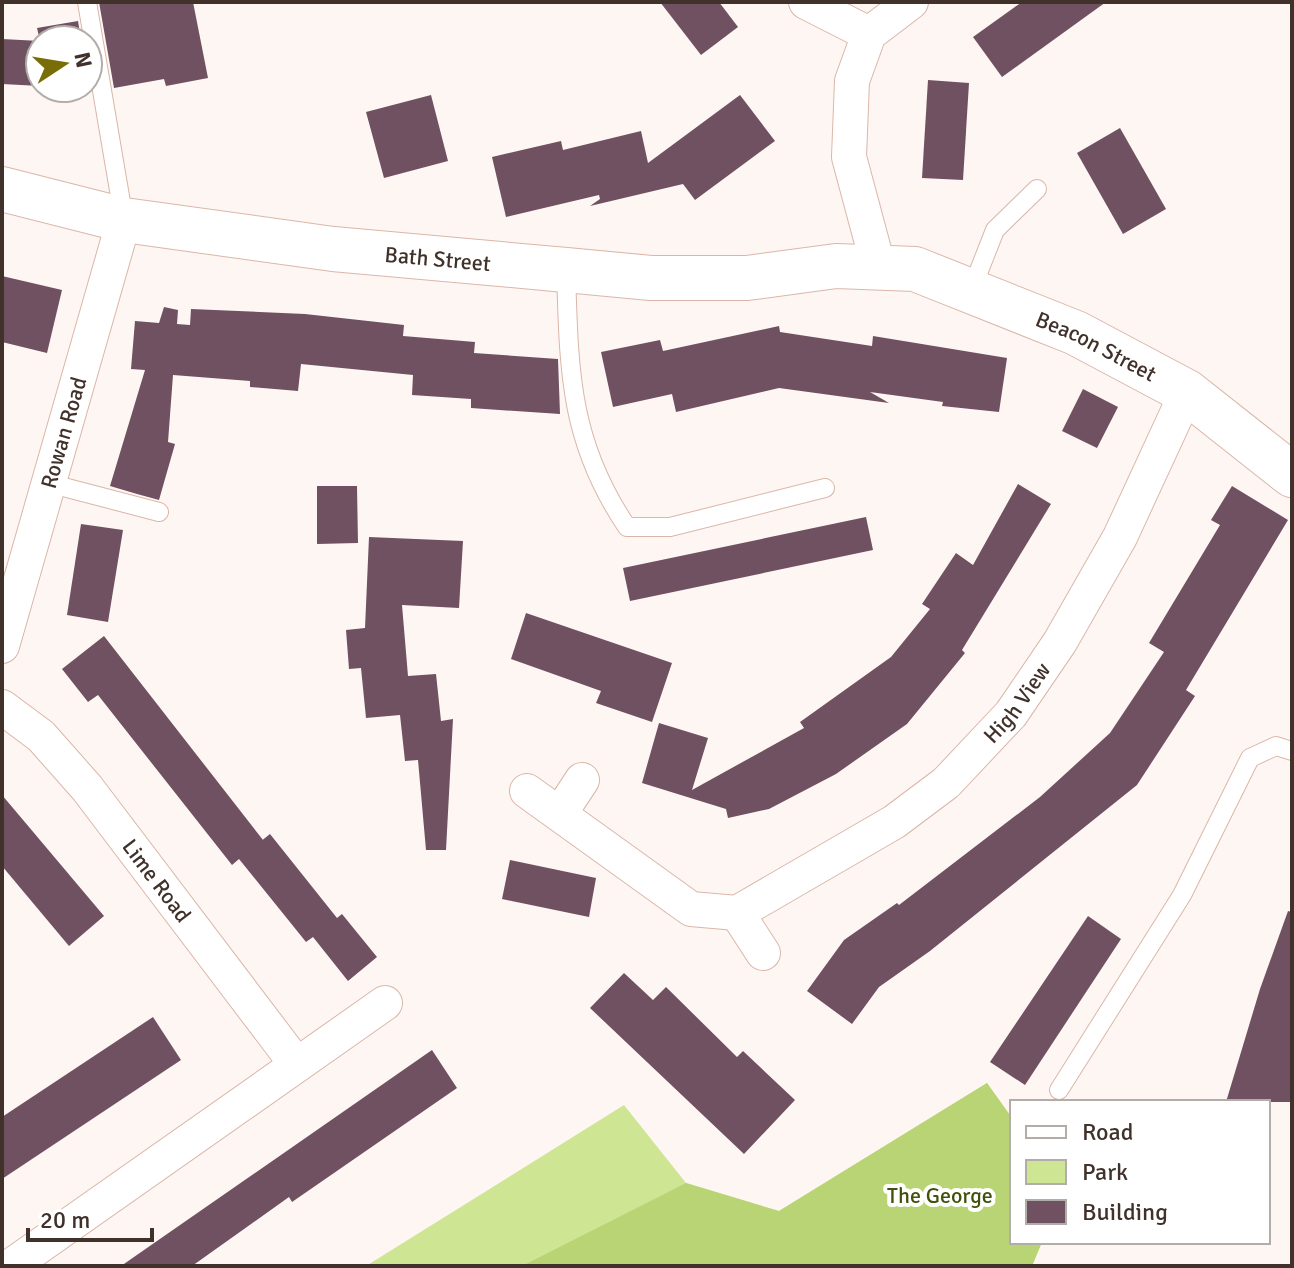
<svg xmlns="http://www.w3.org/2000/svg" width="1294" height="1268" viewBox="0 0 1294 1268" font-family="Signika,sans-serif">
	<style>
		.green { fill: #cee694 }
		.forest { fill: #b9d474 }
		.building { fill: #705161 }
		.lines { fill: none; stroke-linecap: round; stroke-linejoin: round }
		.lane-casing { stroke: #dbb6a8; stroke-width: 20 }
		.street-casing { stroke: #dbb6a8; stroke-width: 36 }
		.secondary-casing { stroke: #dbb6a8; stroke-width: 46 }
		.lane { stroke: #fff; stroke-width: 18 }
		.street { stroke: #fff; stroke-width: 34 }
		.secondary { stroke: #fff; stroke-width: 44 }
		.labels { text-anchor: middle; stroke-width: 8; stroke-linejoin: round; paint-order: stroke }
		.street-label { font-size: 22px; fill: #40312b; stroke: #fff }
		.park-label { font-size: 22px; fill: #42520a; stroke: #fff }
	</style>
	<rect width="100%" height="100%" fill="#fef6f3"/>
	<polygon class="green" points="987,1083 1012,1118 1012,1242 1042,1242 1032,1266 366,1266 624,1105 686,1183 779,1211"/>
	<polygon class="forest" points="987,1083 1012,1118 1012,1242 1042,1242 1032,1266 522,1266 686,1183 779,1211"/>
	<g class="building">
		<polygon points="99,2 193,2 208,78 166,86 164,79 114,88"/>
		<polygon points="660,2 719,2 738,27 701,55"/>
		<polygon points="1022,2 1106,2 1002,77 973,37"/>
		<polygon points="78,21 81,40 40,40 40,86 2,84 2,39 40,41 37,28"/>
		<polygon points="88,80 90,89 51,97 49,88 88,88"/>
		<polygon points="928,80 969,83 963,180 922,178"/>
		<polygon points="431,95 448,161 384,178 366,112"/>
		<polygon points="740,95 775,141 695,200 683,184 590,206 600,199 599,195 506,217 492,157 561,141 563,150 641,131 648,163"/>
		<polygon points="1120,128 1166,209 1123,234 1077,153"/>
		<polygon points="2,276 62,290 47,353 2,342"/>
		<polygon points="164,307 178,310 177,324 190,325 191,309 305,314 404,325 403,336 475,342 474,353 558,359 560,414 471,408 471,399 412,395 413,375 301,364 298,391 250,387 250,381 173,375 168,442 175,444 159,500 137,494 110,486 145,370 131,369 135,321 159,323"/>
		<polygon points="779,326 780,332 872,346 873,336 1007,358 999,412 942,406 943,402 870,392 889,403 779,388 676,412 672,394 613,407 601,352 660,340 663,351"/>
		<polygon points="1083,389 1118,407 1097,448 1062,431"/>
		<polygon points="1018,484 1051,504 962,650 965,653 907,724 836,774 769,809 728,818 726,809 642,783 659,723 708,738 692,790 804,728 800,722 891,657 930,609 922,604 956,553 973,565"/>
		<polygon points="317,486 357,486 358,543 317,544"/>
		<polygon points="1232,486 1288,520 1186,690 1195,696 1137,785 930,951 879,987 852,1024 807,991 844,940 897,903 899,905 1040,797 1110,733 1164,652 1149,643 1220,525 1211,520"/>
		<polygon points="866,517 873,550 630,601 623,568"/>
		<polygon points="81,524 123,530 108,622 67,615"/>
		<polygon points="369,537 463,541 459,608 402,605 408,676 436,674 441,721 453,719 446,850 426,850 418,760 405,761 400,715 366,718 361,668 349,669 346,630 365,628"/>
		<polygon points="526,613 672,663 652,722 596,703 601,691 511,659"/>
		<polygon points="104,636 263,840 250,850 270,834 337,918 342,914 377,957 348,981 313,937 306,942 239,859 232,865 98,695 88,702 62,669"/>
		<polygon points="2,795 104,916 69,946 2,866"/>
		<polygon points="510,860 596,878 589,917 502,899"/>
		<polygon points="1288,911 1292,912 1292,1102 1226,1102 1260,989"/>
		<polygon points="1088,916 1121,939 1025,1085 990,1062"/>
		<polygon points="624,973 653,1000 666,987 737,1057 743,1051 795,1100 744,1154 590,1008"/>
		<polygon points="153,1017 181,1060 2,1179 2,1117"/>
		<polygon points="432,1050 457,1088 292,1202 289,1197 192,1266 121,1266"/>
	</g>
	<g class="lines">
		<defs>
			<g id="lane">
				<polyline points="87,2 124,220"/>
				<path d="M566,270C569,370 569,441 627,527H670L825,488"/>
				<polyline points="971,291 995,230 1037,189"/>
				<polyline points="48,483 159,512"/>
				<polyline points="1059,1090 1182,895 1250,758 1276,746 1292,751"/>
			</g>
			<g id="street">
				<polyline points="806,2 869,34"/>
				<polyline points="878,265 849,157 852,81 869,34 911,2"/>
				<path id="s1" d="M2,646L124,220"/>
				<path id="s2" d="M2,707L41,736L87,788L297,1065"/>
				<path id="s3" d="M527,791L691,909L737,913L894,822L946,783L1011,714L1060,642L1120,537L1187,392"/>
				<polyline points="561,812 582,780"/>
				<polyline points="737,913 763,953"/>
				<polyline points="11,1266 385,1003"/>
			</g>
			<g id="secondary">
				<path id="s4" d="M2,189L124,220L333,249L566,270L651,278H747L836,266L915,269L1076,333L1187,392L1292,475"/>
			</g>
		</defs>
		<use href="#lane" class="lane-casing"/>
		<use href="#street" class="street-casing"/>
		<use href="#secondary" class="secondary-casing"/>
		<use href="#lane" class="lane"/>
		<use href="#street" class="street"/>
		<use href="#secondary" class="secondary"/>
	</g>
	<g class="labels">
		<g class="street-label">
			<text dy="8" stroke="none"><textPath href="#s4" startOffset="442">Bath Street</textPath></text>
			<text dy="8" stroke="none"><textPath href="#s4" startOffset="1118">Beacon Street</textPath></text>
			<text dy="8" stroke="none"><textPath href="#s1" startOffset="222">Rowan Road</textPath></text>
			<text dy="8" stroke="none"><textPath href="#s3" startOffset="602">High View</textPath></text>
			<text dy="8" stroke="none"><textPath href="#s2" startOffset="234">Lime Road</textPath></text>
		</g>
		<g class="park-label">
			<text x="940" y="1203">The George</text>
		</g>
	</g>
	<rect width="1294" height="1268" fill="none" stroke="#40312b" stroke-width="8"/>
	<rect x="1010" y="1100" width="260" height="144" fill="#ffffff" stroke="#b3adaa" stroke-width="2"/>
	<rect x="1026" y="1126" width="40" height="12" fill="#ffffff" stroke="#b3adaa" stroke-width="2"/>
	<text x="1082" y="1140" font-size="24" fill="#40312b">Road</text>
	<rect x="1026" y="1160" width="40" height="24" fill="#cee694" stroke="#b3adaa" stroke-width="2"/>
	<text x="1082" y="1180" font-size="24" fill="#40312b">Park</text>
	<rect x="1026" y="1200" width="40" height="24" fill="#705161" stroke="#b3adaa" stroke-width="2"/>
	<text x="1082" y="1220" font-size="24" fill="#40312b">Building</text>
	<g transform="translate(64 64) rotate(78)"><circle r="38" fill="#ffffff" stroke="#b3adaa" stroke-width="2"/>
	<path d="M0-6L14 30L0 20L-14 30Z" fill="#796d08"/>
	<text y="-12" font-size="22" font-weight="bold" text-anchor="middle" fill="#40312b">N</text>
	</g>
	<path d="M28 1228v12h124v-12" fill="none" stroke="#40312b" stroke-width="4"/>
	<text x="40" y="1228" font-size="24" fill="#40312b" stroke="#ffffff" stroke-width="6" paint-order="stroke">20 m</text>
</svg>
